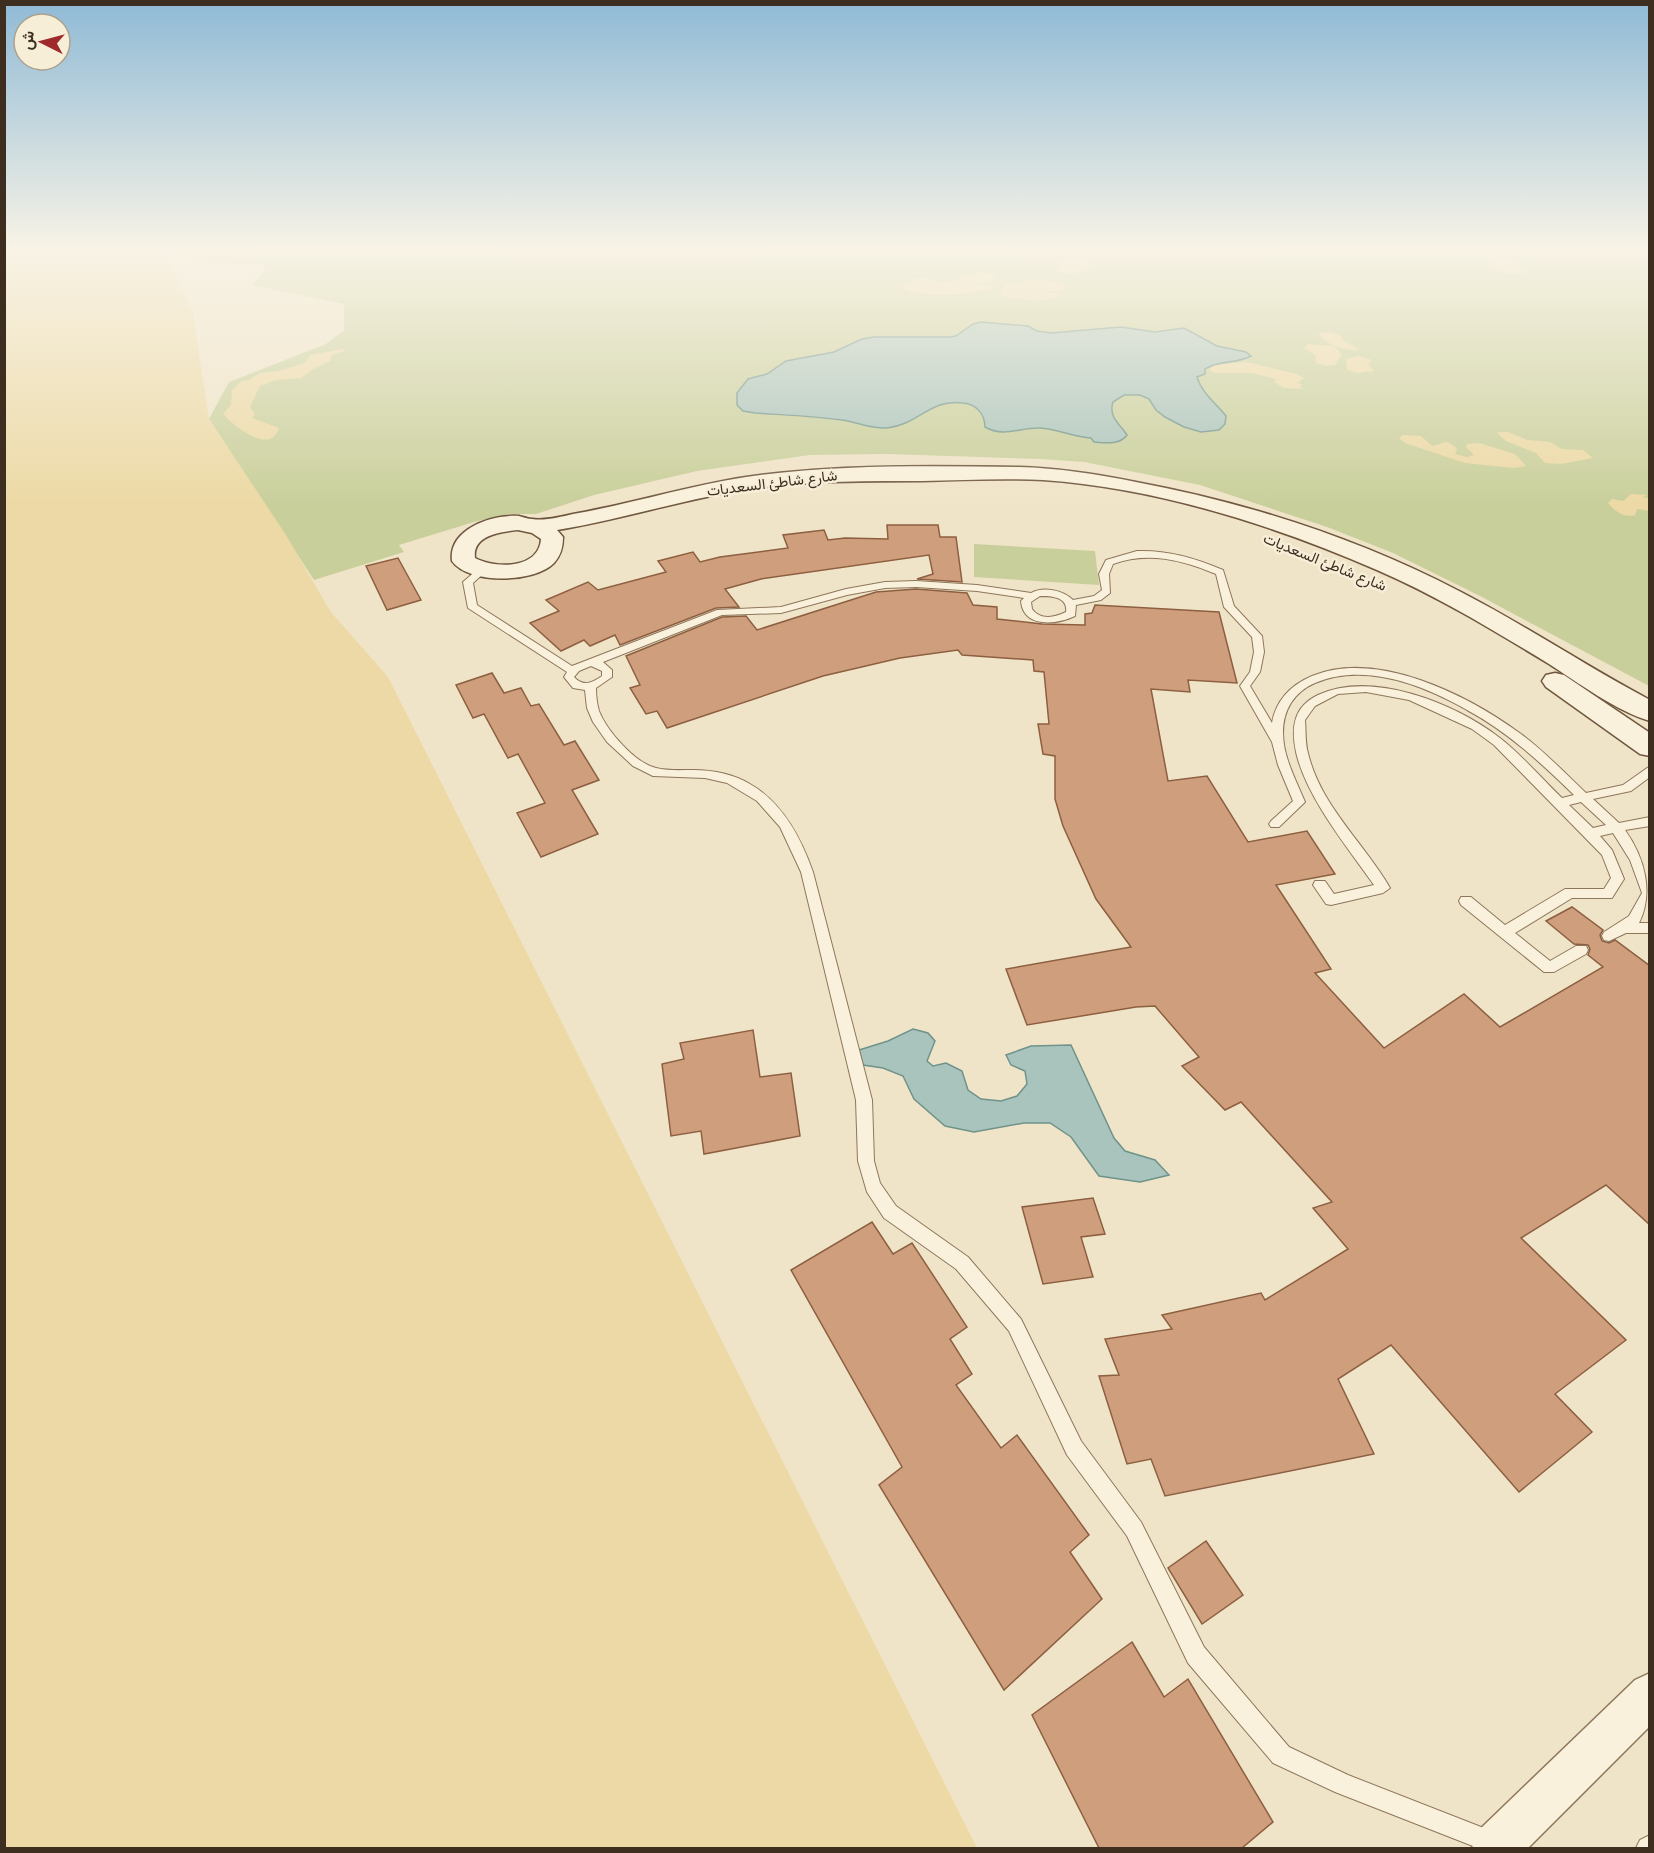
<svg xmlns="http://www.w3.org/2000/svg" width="1654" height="1853" viewBox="0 0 1654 1853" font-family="'IBM Plex Serif',Vazirmatn,serif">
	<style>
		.green { fill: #c9cf9b }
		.sand { fill: #ecd9a5 }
		.water { fill: #a9c4bc; stroke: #6f938a; stroke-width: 1.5 }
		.building { fill: #cf9f7d; stroke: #8d5f41; stroke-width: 1.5 }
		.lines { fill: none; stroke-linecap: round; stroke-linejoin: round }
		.lane-casing { stroke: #8d765c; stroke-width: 2 }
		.street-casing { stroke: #8d765c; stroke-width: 3 }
		.secondary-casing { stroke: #6f573f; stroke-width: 3 }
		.lane { fill: #faf1dc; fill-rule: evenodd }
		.street { fill: #faf1dc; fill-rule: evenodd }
		.secondary { fill: #faf1dc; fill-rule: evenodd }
		.labels { text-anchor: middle; stroke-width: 5; stroke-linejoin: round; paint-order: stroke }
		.far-street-label { font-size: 15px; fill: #3d2e20; stroke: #f7eed8 }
	</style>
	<rect width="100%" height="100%" fill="#f0e4c8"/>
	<g class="green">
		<polygon points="163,246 1649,246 1649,686 1482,597 1393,553 1327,527 1200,485 1084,462 1040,459 887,454 810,455 697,471 594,495 536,514 508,514 474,522 399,545 404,552 314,580 209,419 229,382 326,344 344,330 344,304 252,285 265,271 262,265 214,263 161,250"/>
		<polygon points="974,544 1095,551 1099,585 974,577"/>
	</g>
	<g class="sand">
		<polygon points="5,246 161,246 192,309 209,419 286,535 330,611 388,677 977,1848 5,1848"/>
		<path d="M1475,246C1485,246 1495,245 1502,253L1500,255L1511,258L1524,272L1510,274L1493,269L1496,265L1486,259L1489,256L1475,252L1472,249Z"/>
		<polygon points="1081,256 1091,258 1087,263 1094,268 1071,274 1055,270 1059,267 1058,263"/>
		<path d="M983,273L993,275L995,279L974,285L997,286C981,295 914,300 901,286L914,283L913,279L932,277L934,278V282C947,287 967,273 983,273Z"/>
		<polygon points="1031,278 1063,284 1065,287 1060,291 1044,291 1060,294 1061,297 1037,301 999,296 1005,283 1024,285 1024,280"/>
		<path d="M1327,332L1340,335L1343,340L1360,350C1349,352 1322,344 1319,333Z"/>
		<polygon points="1308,344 1334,346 1342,354 1335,365 1326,366 1316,363 1315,355 1304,348"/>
		<path d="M344,349L345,351L332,355L330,361L313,369L301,378L276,380L260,386L250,407L255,414L252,418L279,428C270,456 234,426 223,414L231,405L232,390L241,381L249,380L260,373L279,371L299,365L306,362L310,355Z"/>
		<polygon points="1359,356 1372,360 1368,364 1374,371 1357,373 1347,370 1346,359"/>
		<polygon points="1246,362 1297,374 1304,378 1297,383 1302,384 1300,387 1304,389 1284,388 1274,382 1276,379 1252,373 1216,373 1209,370 1215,365"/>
		<polygon points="1499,432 1508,432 1527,440 1550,442 1562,449 1583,450 1593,458 1561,464 1545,463 1536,453 1506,441 1497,433"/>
		<path d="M1403,435L1421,436L1432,446C1443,444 1446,437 1457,449L1455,454L1467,457L1474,455L1466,447L1467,444L1479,443L1515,454L1526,466L1514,468L1465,463L1405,443L1399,438Z"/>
		<path d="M1631,494L1647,495L1643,497L1649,499V511L1637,509L1635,515C1626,518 1616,513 1608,503L1612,499L1623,501Z"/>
	</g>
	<g class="water">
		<path d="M981,322L1028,326L1037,331L1051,333L1121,327L1155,332L1184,328L1217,346L1246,352L1251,356C1237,364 1218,360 1205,369V374L1197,377C1202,394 1216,403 1226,416L1225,424L1219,430L1201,432L1184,427L1165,417L1156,410L1149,399L1140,395H1124L1113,402C1108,417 1120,424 1127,435C1120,445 1106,443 1094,442L1091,438C1073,437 1058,429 1040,428C1021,427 1004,438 985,427C985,415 977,404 963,403C931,398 918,425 887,428C871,429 857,422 842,420C813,416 784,415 755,413L743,411L737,405V393L748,379L767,374L786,361L834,352L862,339L874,337H950L956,336L973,324Z"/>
		<polygon points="913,1029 928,1033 935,1041 927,1061 933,1066 946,1063 962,1071 968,1090 981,1099 1001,1101 1017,1096 1027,1084 1025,1071 1011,1065 1006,1055 1031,1046 1071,1045 1114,1138 1125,1151 1155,1160 1169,1175 1140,1182 1099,1176 1071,1137 1050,1123 1024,1123 974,1132 945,1126 914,1099 903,1076 883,1068 863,1065 859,1050 888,1041"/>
	</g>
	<g class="building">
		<polygon points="887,525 938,525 940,537 956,537 962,582 917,579 933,574 929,555 761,579 725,589 739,607 716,608 620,645 615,635 590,646 584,640 561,651 530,623 559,611 546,600 588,582 598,590 666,572 658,561 693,552 700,562 720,557 788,548 783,535 824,530 828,540 845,538 888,539"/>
		<polygon points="398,558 421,600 387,610 366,566"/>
		<polygon points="916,589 967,593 973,605 997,607 997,619 1042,624 1085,625 1085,614 1092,613 1095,605 1219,612 1237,683 1188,680 1190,692 1151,689 1168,781 1207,776 1248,842 1307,831 1335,874 1276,885 1331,969 1315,973 1384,1048 1464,994 1500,1027 1603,967 1588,955 1590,949 1588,945 1574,944 1546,921 1572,907 1603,930 1600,935 1602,941 1609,943 1615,940 1650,966 1650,1225 1606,1185 1521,1238 1626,1340 1555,1394 1592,1432 1519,1492 1391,1345 1338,1379 1374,1454 1165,1496 1151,1459 1127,1464 1099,1376 1119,1375 1105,1339 1172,1329 1162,1315 1261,1293 1265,1300 1348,1249 1313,1208 1332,1202 1241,1102 1225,1110 1182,1066 1199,1057 1155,1006 1136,1007 1027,1025 1006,969 1131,947 1096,899 1063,826 1055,799 1055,756 1043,754 1038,724 1049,724 1044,672 1034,671 1033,660 962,655 958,650 900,658 823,676 667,728 657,711 646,714 630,688 640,685 626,656 722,617 746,616 757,630 876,592"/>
		<polygon points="492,673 504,693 521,688 531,706 539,704 564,745 575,741 599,780 572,790 598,834 541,857 517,813 545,803 518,754 508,758 484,714 473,718 456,685"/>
		<polygon points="753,1030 760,1077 791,1073 800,1136 704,1154 701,1131 671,1136 662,1064 684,1059 680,1043"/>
		<polygon points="1093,1198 1105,1234 1081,1237 1093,1277 1043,1284 1022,1207"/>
		<polygon points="872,1222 893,1254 912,1243 967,1327 950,1339 972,1374 956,1385 1001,1448 1017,1435 1089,1535 1070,1552 1102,1599 1004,1690 879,1485 902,1467 791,1270"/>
		<polygon points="1206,1541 1243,1595 1202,1624 1168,1568"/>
		<polygon points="1132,1642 1164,1697 1188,1679 1273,1822 1242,1848 1099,1848 1032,1715"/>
	</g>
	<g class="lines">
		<defs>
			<g id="lane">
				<path d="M1137,551C1168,550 1195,558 1223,570L1234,606L1262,636L1264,652L1260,672L1250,686L1272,723C1276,700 1291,685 1312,676C1377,649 1468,695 1521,734C1544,751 1565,773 1586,793L1623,785L1650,766V777L1631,791L1593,799L1619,823L1650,817V826L1625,830C1645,858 1654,893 1639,923H1650V933H1626L1609,941L1604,940L1602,936L1604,932L1629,916L1642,893L1630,860L1613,833L1600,836L1612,850L1624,879L1612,898H1572L1515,933L1550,961L1576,946H1586L1588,950L1586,954L1554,972H1544L1461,905L1459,901L1461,897H1471L1505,925L1565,889H1604L1611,878L1602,855L1494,745L1472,729L1409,700L1366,692L1338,694L1315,706L1305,720C1306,731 1305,743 1308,753C1320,805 1364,843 1390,888L1383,893L1331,905L1326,904L1313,885L1315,881H1325L1334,894L1374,885C1348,848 1306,797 1296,752C1291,728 1293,707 1318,695C1372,670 1455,703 1500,738C1522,755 1541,778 1562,798L1574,795C1541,763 1508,732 1467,710C1423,685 1365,662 1315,683C1294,692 1283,710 1283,733C1283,757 1296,780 1305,802L1279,827H1271L1269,824L1271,821L1293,801L1278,765L1272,742L1240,686L1250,672L1254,652L1252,637L1224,607L1216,574C1182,560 1148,551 1113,564L1109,574L1110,593L1101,600L1076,605L1075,616C1056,625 1023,628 1021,601L1024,598L977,591L916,587L885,588L847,595L781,613L722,615L603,662L612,670V677L596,688C596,696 597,704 599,711C607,731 635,763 656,768C668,771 681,770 693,770C713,770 733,774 750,784C783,803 801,838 813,872L872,1100L874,1161L880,1183L896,1206L968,1257L1021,1319L1081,1441L1141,1522L1204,1647L1289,1747L1348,1775L1499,1834L1503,1842L1500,1848H1478L1335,1792L1273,1763L1188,1663L1127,1536L1067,1455L1009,1331L956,1269L884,1218L867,1192L858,1161L856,1100L801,872L780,827L757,801L727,783L705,778L653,776L633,766L607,742L593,722L587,708L585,690L573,688L564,677L567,672L468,608L463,582L478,569H484V573L473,583L477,605L572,666L717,610L781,607L846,589L885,582L916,581L977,585L1031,593C1043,586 1063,590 1073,600L1094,596L1102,590L1099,574L1106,560ZM1040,596C1052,596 1068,597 1066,612C1054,618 1040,620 1032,609L1031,602ZM591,666L602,671V676C592,683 583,687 574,677L579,671ZM1581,802L1606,825L1593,828L1569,805Z"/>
				<polygon points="1650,1835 1650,1848 1636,1848 1640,1840"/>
			</g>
			<polygon id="street" points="1650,1673 1650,1726 1528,1848 1472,1848 1478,1831 1635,1680"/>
			<g id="secondary">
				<path d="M1019,467C1058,468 1097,474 1136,482C1248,503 1360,539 1461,592C1525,625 1586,666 1650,700V721C1618,712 1577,682 1549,664C1493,630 1437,596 1377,570C1273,525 1158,488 1043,480C1003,478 963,480 922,481C862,481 803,481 744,490C680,500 620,520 557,530L563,537C563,547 561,555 554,563C535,583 469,585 452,561C448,529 492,514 519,516C523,517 528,519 532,519C545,521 560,517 573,514C631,504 687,486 746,477C836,464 929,466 1019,467ZM518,530L532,533L541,539C539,569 496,569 475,558C472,535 501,532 518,530Z"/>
				<polygon points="1555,673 1564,675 1650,733 1650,756 1640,754 1546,687 1542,681 1546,675"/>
			</g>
		</defs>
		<use href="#lane" class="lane-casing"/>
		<use href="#street" class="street-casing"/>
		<use href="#secondary" class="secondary-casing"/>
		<use href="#lane" class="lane"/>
		<use href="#street" class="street"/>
		<use href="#secondary" class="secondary"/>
	</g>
	<linearGradient id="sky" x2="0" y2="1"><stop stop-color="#8fbad6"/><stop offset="0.49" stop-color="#f8f3e6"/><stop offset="1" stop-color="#f8f3e6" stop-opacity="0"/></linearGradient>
	<rect width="1654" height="506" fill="url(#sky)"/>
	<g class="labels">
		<g class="far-street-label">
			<text transform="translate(772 483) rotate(-7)" y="5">شارع شاطئ السعديات</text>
			<text transform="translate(1325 562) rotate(22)" y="5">شارع شاطئ السعديات</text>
		</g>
	</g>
	<rect width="1654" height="1853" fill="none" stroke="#3d2e20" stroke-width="12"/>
	<g transform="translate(42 42) rotate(276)"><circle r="28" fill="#f7eed8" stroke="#ada18e" stroke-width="1.5"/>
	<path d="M0-4.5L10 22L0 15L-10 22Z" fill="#9e2a2b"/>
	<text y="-9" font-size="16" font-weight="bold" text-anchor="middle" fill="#3d2e20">ش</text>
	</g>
</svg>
